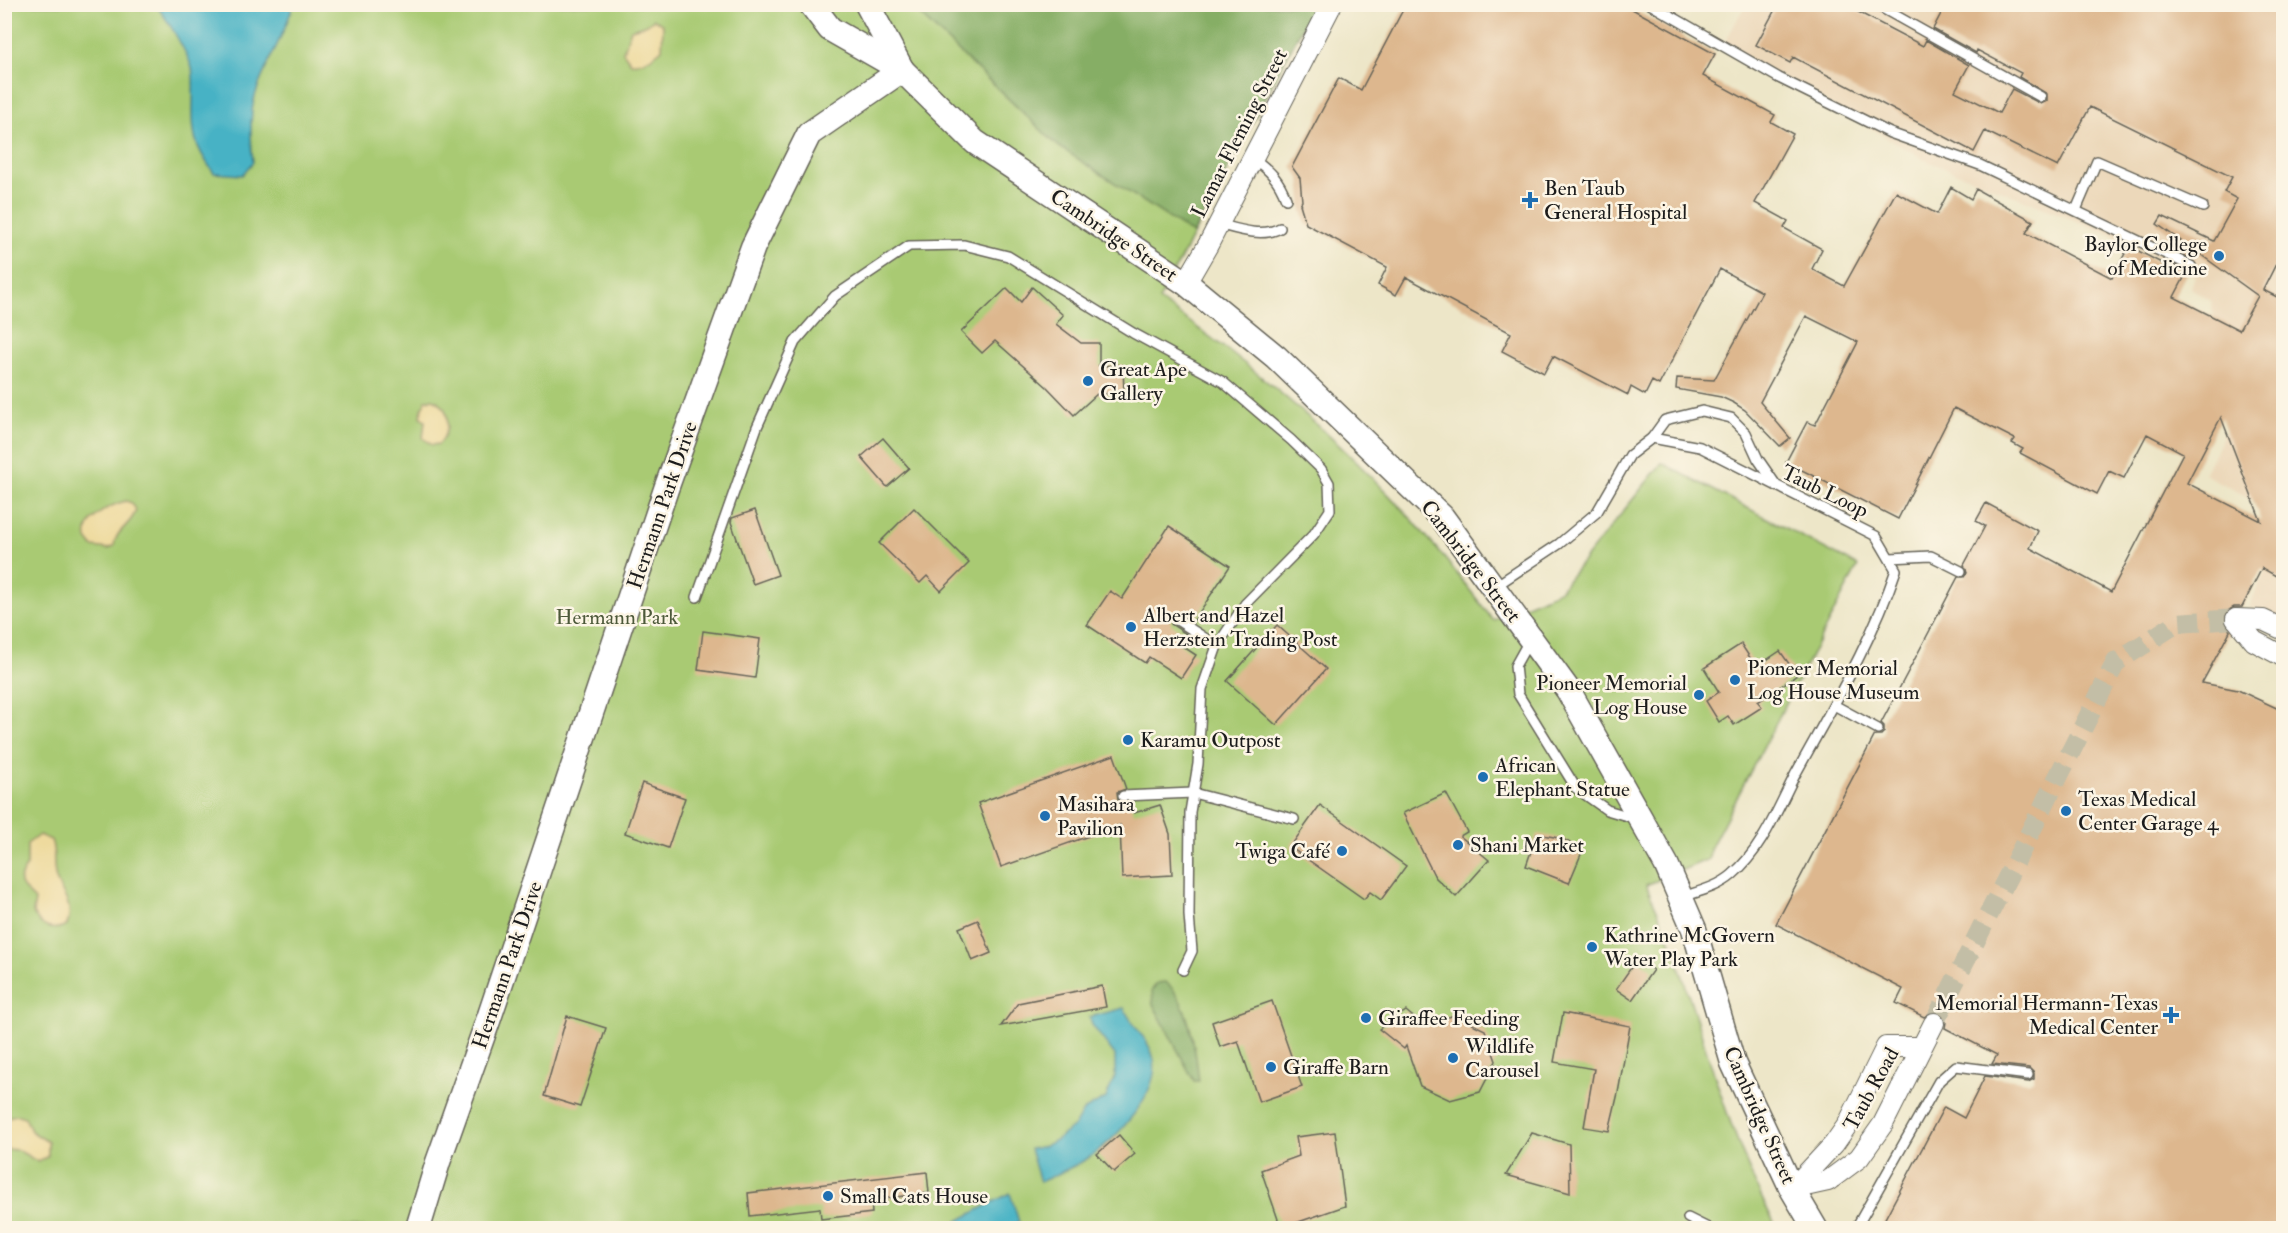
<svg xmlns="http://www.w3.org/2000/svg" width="2288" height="1233" viewBox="0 0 2288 1233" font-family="'IM FELL Double Pica',serif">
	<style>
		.built { fill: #ecd8ba }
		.green { fill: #a9ca73; stroke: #627348; stroke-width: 1.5 }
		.forest { fill: #86ae65; stroke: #516540; stroke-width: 1.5 }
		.sand { fill: #eeda9e; stroke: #857b5d; stroke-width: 1.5 }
		.water { fill: #47b2c5; stroke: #326770; stroke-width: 1.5 }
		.building { fill: #ddb78e; fill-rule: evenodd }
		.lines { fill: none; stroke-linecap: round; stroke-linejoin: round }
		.minor-tunnel { stroke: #c3bea6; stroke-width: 20; stroke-dasharray: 20 10; stroke-linecap: butt }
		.service-casing { stroke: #656358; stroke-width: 12 }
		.minor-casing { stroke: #656358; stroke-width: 22 }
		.tertiary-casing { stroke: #656358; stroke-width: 27 }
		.service { stroke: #fff; stroke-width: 9 }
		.minor { stroke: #fff; stroke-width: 20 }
		.tertiary { stroke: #fff; stroke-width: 24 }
		.poi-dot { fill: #1f6fb2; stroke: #fcf5e5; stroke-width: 2 }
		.labels { text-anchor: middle; stroke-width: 5; stroke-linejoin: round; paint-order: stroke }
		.street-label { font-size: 21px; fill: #1c1c1c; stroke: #fcf5e5 }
		.poi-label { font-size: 21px; fill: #1c1c1c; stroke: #fcf5e5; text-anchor: start }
		.park-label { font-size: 21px; fill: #4d593a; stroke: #fcf5e5 }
	</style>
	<rect width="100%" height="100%" fill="#fcf5e5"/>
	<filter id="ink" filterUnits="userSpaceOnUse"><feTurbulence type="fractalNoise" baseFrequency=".0167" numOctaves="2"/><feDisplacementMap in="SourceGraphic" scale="12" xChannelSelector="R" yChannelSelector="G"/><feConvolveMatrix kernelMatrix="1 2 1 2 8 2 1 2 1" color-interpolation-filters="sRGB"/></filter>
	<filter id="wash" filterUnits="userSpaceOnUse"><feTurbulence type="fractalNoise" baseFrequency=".008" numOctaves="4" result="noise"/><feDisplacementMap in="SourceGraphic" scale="24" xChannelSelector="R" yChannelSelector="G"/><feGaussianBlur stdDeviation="1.35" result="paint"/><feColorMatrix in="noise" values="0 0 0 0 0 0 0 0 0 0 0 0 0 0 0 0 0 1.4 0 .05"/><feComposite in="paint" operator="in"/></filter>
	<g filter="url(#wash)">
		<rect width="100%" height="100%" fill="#ede6c8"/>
		<g class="built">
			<polygon points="1745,5 2283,5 2283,516 2204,474 2266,349 2214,320 2211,301 2191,288 2195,276 2112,235 1927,161 1818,97 1723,46"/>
			<polygon points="2283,530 2283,621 2249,607"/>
		</g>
		<path class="green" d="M5,5H1314L1159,300C1241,357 1319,421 1388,494C1426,533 1460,577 1493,620L1559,591L1662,463L1858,566L1710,849L1709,859L1646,885C1655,906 1665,927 1673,948C1706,1042 1729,1140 1777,1228H5Z"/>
		<g class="forest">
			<polygon points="912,5 1314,5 1193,234 1058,146 916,11"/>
			<path d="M1165,982C1189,998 1196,1053 1199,1081H1194L1153,1004L1152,990L1157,983Z"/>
		</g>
		<g class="sand">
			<path d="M654,19L663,25L662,49C654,56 642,65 631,63L623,52L631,29L645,25Z"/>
			<path d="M433,399C451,406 451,431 439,444L432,445L423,438L425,421L421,417L422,409L426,400Z"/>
			<path d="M126,501L132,503L136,510C132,525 115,530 114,546L109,549L93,547L87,539C83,519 109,505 126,501Z"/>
			<path d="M39,835L51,840C56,852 52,866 56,879C62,896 75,905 67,925C51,933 41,927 33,913L35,900C24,889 13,882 27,866V844Z"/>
			<polygon points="18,1115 25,1117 31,1131 48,1142 48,1156 38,1162 18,1150 5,1149 5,1121 11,1116"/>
		</g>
		<g class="water">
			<path d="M155,5H293C284,37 265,64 255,96C249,117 251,142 253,162L242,175L214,173C194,146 192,134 193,101C193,91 194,78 192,68C188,55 165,14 155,5Z"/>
			<path d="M1124,1008C1132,1027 1150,1039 1154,1060C1160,1093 1115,1140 1090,1157C1074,1167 1057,1174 1040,1182L1030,1149L1045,1146L1059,1138L1075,1125L1083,1111L1106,1098L1115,1076V1055L1092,1025L1090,1017Z"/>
			<polygon points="1010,1193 1019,1222 1007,1228 953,1228 956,1222"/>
		</g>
		<g id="blocks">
			<g class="building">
				<path d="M1406,4H1623L1715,54L1703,76L1775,115L1771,122L1793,134L1755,203L1788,221L1784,228L1822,249L1812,269L1844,286L1896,192L1937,214L1951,187L1971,199L1976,189L2033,221L2026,233L2112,278L2129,246L2167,266L2169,263L2187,272L2174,297L2239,330L2258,296L2197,252L2193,260L2175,251L2181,241L2157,224L2162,216L2214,241L2237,199L2224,192L2232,177L2090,107L2058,167L1985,131L1974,152L1793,57L1790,63L1756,45L1778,4H1843L1923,46L1926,40L1969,65L1955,91L1999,113L2012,89L2041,104L2047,101V94L2019,77L2021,73L1977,50L1976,53L1933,29L1946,4H2283V250L2263,290L2283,300V580L2262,568L2242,607H2234L2226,612L2224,621L2230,631L2202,683L2238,690L2283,711V1228H1880L1944,1107L1964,1118L1985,1076L2028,1082L2034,1079V1073L2029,1068L1992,1064L1997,1055L1945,1028L1946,1022L1940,1013L1933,1011L1924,1017L1896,1003L1903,989L1776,924L1875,735H1881L1884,732V726L1881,723L1958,577H1964L1967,573L1964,565L1985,526L1976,521L1986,503L2038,531L2030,548L2111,592L2183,453L2147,434L2124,478L2109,471L2097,494L2020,453L2023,449L2012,443L2015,439L1954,408L1898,519L1786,462L1807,422L1815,425L1858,342L1806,316L1760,402L1790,438L1780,446L1745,410L1734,403L1721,397L1676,389L1677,378L1714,380L1762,292L1720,269L1659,385L1652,381L1645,395L1631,387L1628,395L1553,356L1544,373L1502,351L1511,333L1406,277L1396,295L1378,285L1387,267L1306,224L1300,204L1302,201L1300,178L1292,167L1339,78L1361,90ZM2221,417L2261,521L2187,483Z"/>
				<polygon points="1032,287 1063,315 1056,324 1081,343 1099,343 1099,366 1123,365 1124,393 1097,394 1074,415 1047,387 995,341 982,353 961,332 1007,288 1021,302"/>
				<polygon points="883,438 909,468 887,487 861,457"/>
				<polygon points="914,508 969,563 941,591 927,576 920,583 879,543"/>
				<polygon points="755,510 778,575 753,584 731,522 732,518"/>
				<polygon points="1169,526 1230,566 1193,622 1178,613 1171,617 1171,624 1186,634 1179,644 1196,655 1181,678 1149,657 1145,663 1087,625 1110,591 1122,599"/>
				<polygon points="1277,625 1326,669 1276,725 1227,681"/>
				<polygon points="703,631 760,639 755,678 698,670"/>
				<polygon points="1741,644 1756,667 1780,651 1797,675 1758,702 1762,707 1734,725 1728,716 1719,722 1706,701 1719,692 1704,668"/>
				<polygon points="1114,755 1126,789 1117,792 1118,800 1123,803 1130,802 1134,813 1160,805 1170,834 1172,875 1122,878 1120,825 1001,867 978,803"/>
				<polygon points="642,783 685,798 668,848 625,833"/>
				<polygon points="1446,793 1467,832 1460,836 1489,860 1456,897 1435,877 1403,813"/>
				<polygon points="1320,805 1406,866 1381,900 1370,892 1364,899 1290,847"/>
				<polygon points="1537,834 1554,837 1567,841 1582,852 1569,883 1526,866"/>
				<polygon points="978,920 991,953 972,961 959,928"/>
				<polygon points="1637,959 1653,970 1632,1000 1616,989"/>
				<polygon points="1102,986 1106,1007 1001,1026 1018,1003"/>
				<polygon points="1272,1001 1302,1087 1259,1102 1238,1041 1220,1047 1212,1022"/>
				<polygon points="1406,1011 1424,1026 1454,1015 1485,1030 1496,1061 1480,1092 1450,1100 1420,1086 1406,1046 1404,1049 1379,1029"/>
				<polygon points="1563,1013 1630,1026 1618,1093 1609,1131 1584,1127 1594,1069 1554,1062"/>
				<polygon points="567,1016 606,1028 580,1107 544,1096"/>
				<polygon points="1335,1132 1345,1206 1281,1228 1261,1170 1299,1156 1296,1137"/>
				<polygon points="1532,1133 1569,1144 1570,1193 1506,1175"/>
				<polygon points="1119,1135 1135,1154 1114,1172 1097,1154"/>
				<polygon points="927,1172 929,1193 871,1200 872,1213 821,1219 820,1208 750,1216 748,1193"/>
			</g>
		</g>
	</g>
	<g filter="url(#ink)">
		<use href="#blocks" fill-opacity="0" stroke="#656358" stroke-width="1.5"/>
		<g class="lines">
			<polyline class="minor-tunnel" points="1934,1023 2116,662 2177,623 2236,619"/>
			<defs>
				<g id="service">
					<polyline points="1650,4 1779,78 1890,133 1980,165 2191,266"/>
					<polyline points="1875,4 2041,97"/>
					<path d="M1253,158C1269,170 1279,179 1286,199"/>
					<polyline points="2076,210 2097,161 2203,207"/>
					<path d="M1218,224C1237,229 1262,238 1280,228"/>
					<polyline points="1652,438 1665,420 1702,411 1731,418 1746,433 1758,459 1776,485"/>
					<polyline points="1890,558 1931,556 1961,571"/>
					<path d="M1494,587L1559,544L1597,512L1630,455L1652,438L1700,447L1876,536L1896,570C1872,642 1831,709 1795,775C1778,808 1762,850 1732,875C1718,887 1700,891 1682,897"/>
					<polyline points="697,597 757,427 795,342 835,296 909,246 964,245 1008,256 1133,333 1223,382 1291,440 1321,469 1329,483 1330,510 1314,534 1245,604 1217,646 1202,689 1198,764 1190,812 1189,915 1192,951 1183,970"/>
					<polyline points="1177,620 1217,646"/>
					<polyline points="1530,639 1515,666 1518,694 1576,788 1607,810 1634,818"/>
					<polyline points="1834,705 1878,729"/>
					<polyline points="1123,796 1193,793 1294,819"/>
					<polyline points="1688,1218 1708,1228"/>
					<polyline points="1856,1228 1939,1081 1956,1066 2028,1075"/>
				</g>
				<g id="minor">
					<polyline points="1186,283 1208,245 1332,4"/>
					<polyline points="2236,619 2254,641 2284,657"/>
					<polyline points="2236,619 2263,620 2284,630"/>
					<polyline points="1792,1189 1828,1181 1859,1158 1883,1124 1934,1023"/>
					<polyline points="1792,1189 1834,1144 1848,1124 1886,1047 1921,1047"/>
				</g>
				<g id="tertiary">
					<polyline points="811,4 830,29 902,70 975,142 1186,283 1276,357 1442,517 1568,690 1666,864 1694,929 1733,1063 1792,1189 1815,1228"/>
					<polyline points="867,4 902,70"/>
					<polyline points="418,1228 438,1162 489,1018 666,489 753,247 809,134 902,70"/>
				</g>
			</defs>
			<use href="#service" class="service-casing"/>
			<use href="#minor" class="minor-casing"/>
			<use href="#tertiary" class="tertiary-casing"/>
			<use href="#service" class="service"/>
			<use href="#minor" class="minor"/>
			<use href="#tertiary" class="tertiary"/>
		</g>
	</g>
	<g class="poi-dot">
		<path d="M1527 191h6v6h6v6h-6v6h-6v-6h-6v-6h6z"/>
		<circle cx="2219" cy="256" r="6"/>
		<circle cx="1088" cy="381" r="6"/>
		<circle cx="1131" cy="627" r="6"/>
		<circle cx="1735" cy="680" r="6"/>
		<circle cx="1699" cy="695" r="6"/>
		<circle cx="1128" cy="740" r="6"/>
		<circle cx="1483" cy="777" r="6"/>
		<circle cx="2066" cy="811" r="6"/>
		<circle cx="1045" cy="816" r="6"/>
		<circle cx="1458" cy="845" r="6"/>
		<circle cx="1342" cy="851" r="6"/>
		<circle cx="1592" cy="947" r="6"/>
		<path d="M2168 1006h6v6h6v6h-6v6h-6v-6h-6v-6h6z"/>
		<circle cx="1366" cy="1018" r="6"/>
		<circle cx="1453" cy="1058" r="6"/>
		<circle cx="1271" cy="1067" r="6"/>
		<circle cx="828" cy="1196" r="6"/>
	</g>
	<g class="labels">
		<g class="street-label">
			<text transform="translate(1239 133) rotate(-63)" y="7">Lamar Fleming Street</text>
			<text transform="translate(1114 235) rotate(34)" y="7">Cambridge Street</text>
			<text transform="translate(1825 491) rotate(26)" y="7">Taub Loop</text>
			<text transform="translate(662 505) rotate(-71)" y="7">Hermann Park Drive</text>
			<text transform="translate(1471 561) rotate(52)" y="7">Cambridge Street</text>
			<text transform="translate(507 965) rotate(-71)" y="7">Hermann Park Drive</text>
			<text transform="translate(1871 1089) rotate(-61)" y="7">Taub Road</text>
			<text transform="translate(1760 1115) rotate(66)" y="7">Cambridge Street</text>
		</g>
		<g class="poi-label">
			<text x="1544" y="195">Ben Taub<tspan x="1544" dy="24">General Hospital</tspan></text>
			<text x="2207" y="251" text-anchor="end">Baylor College<tspan x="2207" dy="24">of Medicine</tspan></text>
			<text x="1100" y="376">Great Ape<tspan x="1100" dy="24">Gallery</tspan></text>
			<text x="1143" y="622">Albert and Hazel<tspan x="1143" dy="24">Herzstein Trading Post</tspan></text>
			<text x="1747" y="675">Pioneer Memorial<tspan x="1747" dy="24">Log House Museum</tspan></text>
			<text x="1687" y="690" text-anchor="end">Pioneer Memorial<tspan x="1687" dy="24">Log House</tspan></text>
			<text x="1140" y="747">Karamu Outpost</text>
			<text x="1495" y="772">African<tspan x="1495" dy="24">Elephant Statue</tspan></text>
			<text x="2078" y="806">Texas Medical<tspan x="2078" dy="24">Center Garage 4</tspan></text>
			<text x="1057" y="811">Masihara<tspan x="1057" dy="24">Pavilion</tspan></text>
			<text x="1470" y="852">Shani Market</text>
			<text x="1330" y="858" text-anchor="end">Twiga Café</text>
			<text x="1604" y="942">Kathrine McGovern<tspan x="1604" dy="24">Water Play Park</tspan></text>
			<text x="2158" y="1010" text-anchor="end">Memorial Hermann-Texas<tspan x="2158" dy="24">Medical Center</tspan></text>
			<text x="1378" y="1025">Giraffee Feeding</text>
			<text x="1465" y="1053">Wildlife<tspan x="1465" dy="24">Carousel</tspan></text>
			<text x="1283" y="1074">Giraffe Barn</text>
			<text x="840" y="1203">Small Cats House</text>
		</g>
		<g class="park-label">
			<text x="617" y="624">Hermann Park</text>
		</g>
	</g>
	<rect width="2288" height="1233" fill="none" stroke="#fcf5e5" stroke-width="24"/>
</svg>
